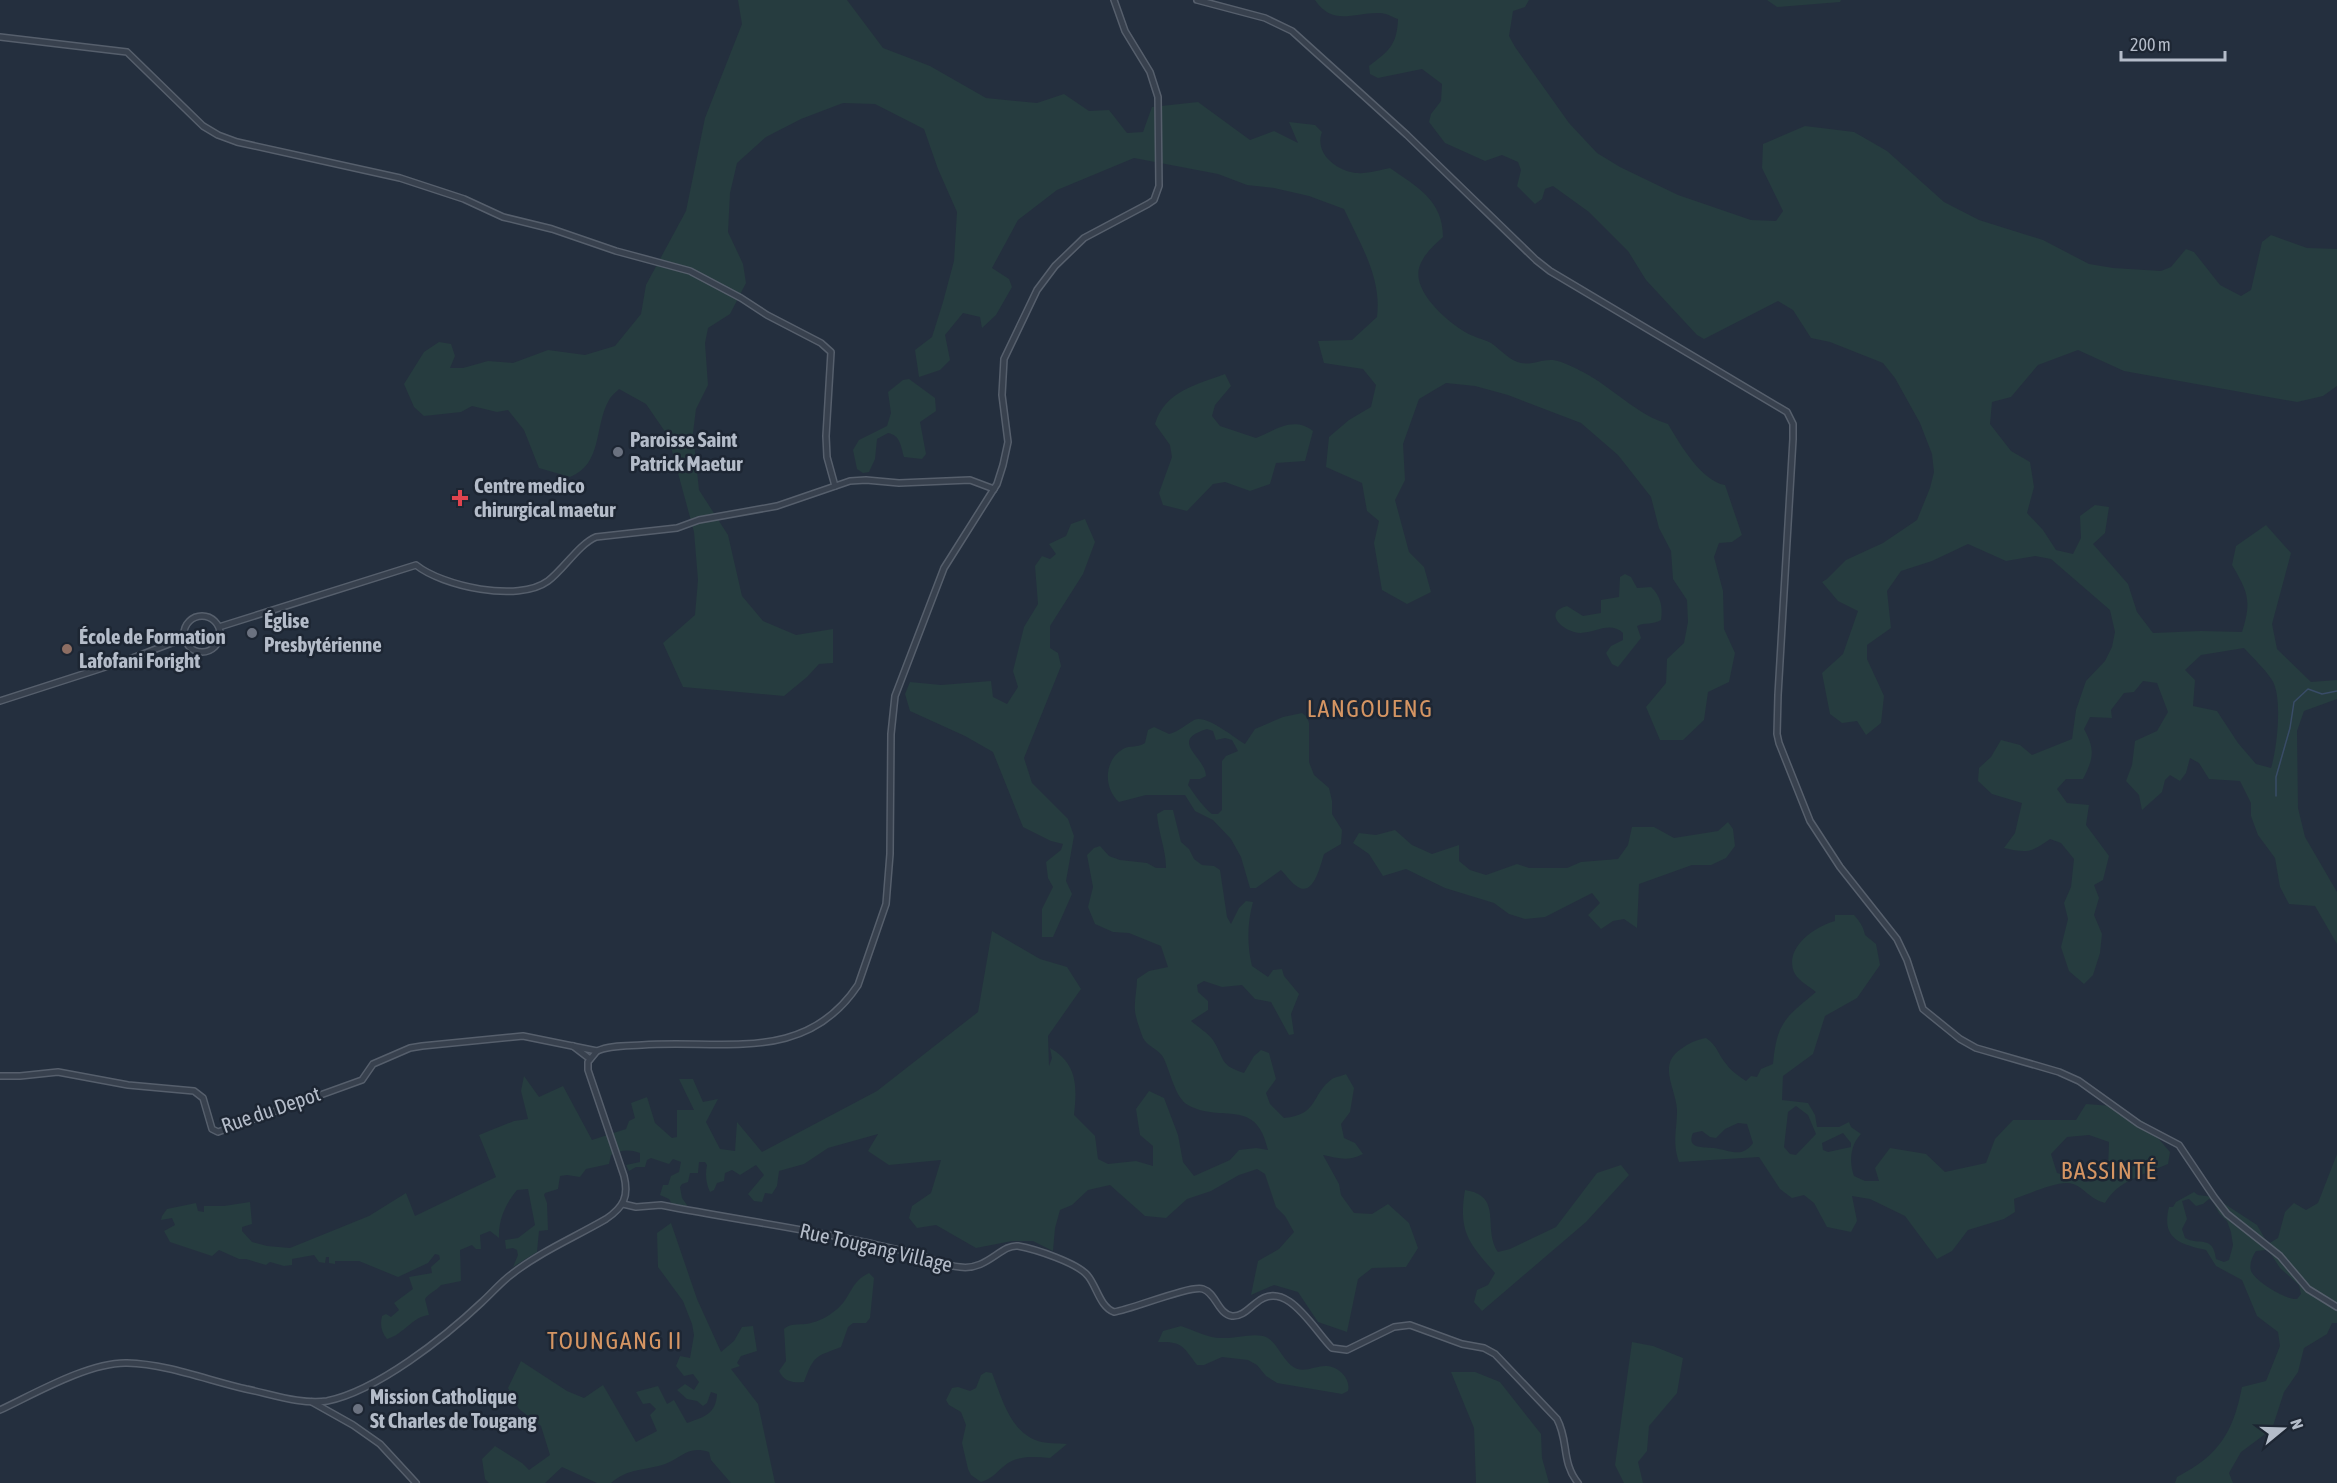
<svg xmlns="http://www.w3.org/2000/svg" width="2337" height="1483" viewBox="0 0 2337 1483" font-family="'Asap Condensed',sans-serif">
	<style>
		.green { fill: #263c3f; fill-rule: evenodd }
		.lines { fill: none; stroke-linecap: round; stroke-linejoin: round }
		.stream { stroke: #394c67; stroke-width: 1.5 }
		.minor-casing { stroke: #565f6c; stroke-width: 8 }
		.minor { stroke: #38414e; stroke-width: 5 }
		.worship-dot { fill: #6b7280; stroke: #1d2633; stroke-width: 2 }
		.health-dot { fill: #e0444e; stroke: #1d2633; stroke-width: 2 }
		.education-dot { fill: #8d6e63; stroke: #1d2633; stroke-width: 2 }
		.labels { text-anchor: middle; stroke-width: 5; stroke-linejoin: round; paint-order: stroke }
		.poi-label { font-size: 21px; font-weight: bold; fill: #b4bcc9; stroke: #1d2633; text-anchor: start }
		.street-label { font-size: 21px; fill: #b4bcc9; stroke: #1d2633 }
		.quarter-label { font-size: 24px; letter-spacing: 1.5px; fill: #d59563; stroke: #1d2633 }
	</style>
	<rect width="100%" height="100%" fill="#242f3e"/>
	<g class="green">
		<path d="M738,0H847L883,48L930,66L986,98L1037,103L1064,94L1089,111L1109,110L1127,133L1143,132L1152,107L1198,102L1250,140L1274,131L1298,143L1289,122L1315,125L1322,132C1314,153 1336,171 1356,173C1367,174 1380,170 1390,168C1417,187 1443,200 1443,237C1434,245 1425,253 1420,265C1410,290 1447,321 1465,332C1473,337 1483,339 1491,343C1500,349 1510,361 1521,363C1532,365 1543,359 1553,360C1562,361 1575,368 1583,372C1612,387 1637,415 1668,424C1680,444 1701,481 1725,485L1742,535L1732,542L1719,543L1714,557L1723,591L1724,629L1735,653L1729,682L1708,692L1704,720L1683,740H1660L1646,707L1666,683L1667,659L1684,643L1688,622L1687,600L1673,579L1671,551L1659,528L1651,497L1618,455L1581,423L1508,395L1475,386L1446,383L1419,399L1403,444L1405,480L1395,500L1409,552L1424,567L1431,592L1407,604L1382,590L1374,543L1379,521L1367,511L1362,483L1326,467L1329,437L1349,420L1371,407L1376,385L1363,369L1324,363L1318,341L1352,340L1377,317C1382,277 1360,244 1344,209L1309,196L1274,188L1247,185L1218,174L1134,158L1057,190L1018,220L992,268L1009,279L1012,287L996,315L982,328L980,317L963,313L945,335L950,360L940,370L919,377L915,350L932,337L943,302L954,261L957,212L938,169L924,129L875,104L843,103L801,119L766,137L737,163L730,193L728,232L743,264L746,283L730,314L708,328L705,343L708,385L696,409L693,433L699,490L728,535L742,596L763,621L796,635L833,629V663L819,664L807,677L784,696L683,687L663,643L695,615L698,580L694,532L668,436L646,404L619,389C616,392 611,396 609,400C594,426 603,464 570,477L539,468L524,430L508,410L497,412L472,406L461,412L424,416L414,407L404,384L424,352L439,342L451,344L455,356L450,368H463L488,361L513,363L548,350L585,355L615,346L641,314L646,285L686,211L705,118L742,24Z"/>
		<path d="M1315,0H1529L1525,7L1513,11L1509,36L1515,47L1569,123L1597,153L1620,167L1678,195L1751,220L1776,221L1783,211L1762,168L1763,144L1805,126L1854,132L1887,151L1944,202L1979,220L2043,240L2089,264L2113,268L2161,271L2171,267L2186,249L2194,252L2220,285L2241,296L2251,290L2262,242L2271,235L2307,248L2337,249V386L2323,396L2297,402L2124,371L2078,350L2038,365L2011,397L1992,402L1990,424L2011,451L2030,462L2034,487L2027,513L2043,530L2056,550L2073,554L2081,538L2080,516L2095,505L2109,507L2105,533L2093,544L2128,584L2137,612L2153,633L2201,631L2242,632C2252,601 2248,592 2232,565L2236,546L2266,525L2291,553L2272,624L2277,649L2311,682L2337,680V699L2304,711L2297,731L2298,808L2305,837L2337,892V944L2315,906L2289,904L2280,887L2275,858L2258,835L2251,816V803L2240,781L2209,779L2199,763L2190,758L2186,773L2180,781L2170,775L2165,780L2162,792L2142,810L2139,795L2126,781L2132,765L2135,741L2157,731L2168,712L2157,683L2143,681L2134,692L2124,693L2111,710L2112,718L2090,717L2084,729C2095,749 2094,758 2083,779H2066L2057,789L2067,803L2089,805L2086,825L2109,856L2103,880L2094,885L2099,898L2094,915L2102,934L2100,953L2093,975L2084,984L2069,971L2061,947L2068,919L2064,903L2071,887L2074,859L2061,843L2050,839C2031,853 2026,853 2004,848L2015,833L2022,803L1992,794L1978,781L1979,768L1991,757L2001,740L2020,745L2032,755L2072,739L2076,710L2086,681L2105,661L2112,647L2115,632L2110,610L2051,559L2035,556L2006,561L1968,544L1932,561L1901,571L1887,591L1891,628L1867,645V659L1884,696L1881,723L1866,735L1857,721L1842,723L1830,714L1822,673L1843,654L1858,611L1838,601L1822,582L1827,579L1846,560L1883,543L1917,520L1930,488L1934,472L1932,454L1920,423L1895,378L1883,363L1830,342L1811,338L1793,310L1778,301L1704,339L1697,335L1646,280L1628,251L1589,212L1553,186L1545,189L1542,199L1535,204L1517,186L1521,170L1518,162L1502,155L1485,161L1445,143L1429,122L1431,114L1441,101L1442,84L1422,69L1378,78L1370,74L1369,66C1389,51 1397,45 1398,19C1392,17 1386,13 1380,13C1354,12 1333,27 1315,0ZM2244,648C2253,658 2265,669 2272,680C2283,696 2277,750 2271,768L2256,764L2238,743L2217,711L2193,706L2195,680L2185,670L2201,655Z"/>
		<polygon points="1767,0 1841,0 1840,2 1777,7"/>
		<path d="M1225,374L1231,386L1215,405L1212,416L1220,426L1256,438C1276,430 1293,416 1313,431L1305,461L1276,463L1270,484L1250,491L1225,482L1213,484L1187,511L1163,505L1159,493L1172,457L1170,445L1155,424C1165,391 1196,385 1225,374Z"/>
		<path d="M909,379L935,398L936,411L920,422L926,454L922,459L904,457C901,446 900,435 888,433L877,439L875,459L869,472L863,473L857,469L853,450L859,440L887,426L891,413L888,392L903,380Z"/>
		<polygon points="1085,519 1095,542 1083,574 1050,626 1050,648 1058,653 1061,666 1024,758 1032,783 1068,819 1074,836 1066,881 1072,894 1053,937 1042,937 1042,909 1053,887 1048,878 1046,862 1061,850 1063,844 1051,841 1023,827 993,752 965,736 910,711 905,694 910,682 941,685 991,681 993,697 1007,704 1018,687 1013,671 1024,627 1038,604 1035,566 1042,556 1050,559 1056,554 1049,544 1066,536 1071,524"/>
		<path d="M1625,574L1631,577L1637,588L1651,587C1661,596 1663,608 1661,620C1653,625 1645,622 1637,626L1641,638L1618,667L1612,664L1606,653L1611,646L1623,640V633C1608,619 1591,637 1574,632C1560,628 1544,612 1567,606L1583,616L1601,613V600L1619,597L1620,577Z"/>
		<path d="M1302,713L1307,717L1309,723V762L1314,775L1329,788L1332,801V814L1342,830L1341,844L1324,854C1321,863 1314,897 1298,887C1292,884 1286,875 1281,870L1256,888H1250L1241,857L1231,839L1213,820L1195,811L1185,795H1146L1119,802C1103,788 1104,760 1123,749C1130,745 1138,748 1145,743L1148,730L1154,727L1169,734C1180,731 1185,725 1194,720C1206,714 1233,737 1245,744L1255,729L1283,717ZM1207,729L1213,731L1216,740L1225,738L1232,740L1238,751L1226,756L1222,761V810L1218,814H1212C1204,808 1194,794 1188,785L1190,779H1200L1206,776C1206,757 1167,741 1207,729Z"/>
		<path d="M1164,810H1173L1181,842L1189,849L1194,859L1202,865L1214,866L1220,870L1227,917L1231,924L1239,908L1246,901L1253,902C1247,924 1247,945 1252,966L1268,977L1273,970L1282,969L1284,976L1299,994L1291,1014L1294,1034L1289,1035L1271,1002L1255,999L1242,985L1222,987L1204,981L1197,985L1198,992L1208,1001V1010L1191,1021C1198,1027 1208,1033 1213,1040C1225,1059 1219,1065 1244,1073L1254,1056L1261,1050L1269,1053L1276,1079L1266,1093L1270,1104L1284,1118C1319,1115 1311,1094 1332,1079C1335,1077 1342,1076 1346,1074L1354,1088L1350,1112L1341,1124L1344,1138L1355,1143L1363,1154C1347,1162 1338,1158 1323,1155L1339,1184L1341,1195L1354,1213L1372,1214L1388,1204L1409,1223L1418,1248L1406,1267L1372,1268L1358,1279L1347,1332L1318,1322L1298,1292L1274,1285L1251,1295L1258,1261L1279,1249L1294,1232L1285,1216L1276,1207L1265,1174L1257,1169L1239,1175L1211,1191L1187,1199L1166,1218L1145,1216L1110,1185L1088,1190L1072,1205L1060,1210L1055,1228L1053,1251L1033,1241H1012L976,1248L936,1225L917,1228L909,1218L912,1206L931,1193L941,1160L889,1165L868,1151L878,1134L828,1148L804,1164L779,1171L777,1186L772,1194L765,1193L762,1202L754,1201L748,1194L764,1175L756,1165L740,1175L732,1170L725,1173L724,1181L717,1183L714,1190L710,1192C706,1183 705,1175 707,1165L705,1162H699L698,1173H690L688,1182L682,1184L680,1187L682,1198L689,1208L672,1204L669,1199L660,1195L663,1185H668L671,1176L679,1172L681,1162L673,1159L669,1164L651,1158L647,1160L645,1167H636L629,1171L626,1165L640,1162V1153C629,1149 621,1150 611,1155L609,1164L586,1169L580,1177L567,1175L560,1176L558,1189L545,1193L544,1195L547,1203L548,1230L539,1231L537,1252L513,1267L518,1255L517,1250L513,1248L506,1249L505,1240L518,1238L535,1225L528,1189L517,1190C506,1203 498,1220 499,1238L490,1231L480,1235L481,1249H476L472,1245L460,1250L461,1281L441,1285C436,1291 429,1293 425,1299L429,1315C413,1316 403,1335 387,1339C381,1332 380,1324 382,1316L386,1314L391,1317L399,1310L394,1303L413,1289L409,1277L432,1273L431,1267L440,1259L439,1255L435,1254L428,1263L398,1277L359,1261H335V1264L329,1263V1257H326L325,1263L319,1262L314,1255L292,1259V1265L284,1266L270,1262L266,1265L246,1259H239L219,1250L212,1256L170,1242L164,1231L175,1225L172,1218L161,1220L162,1216L167,1209L196,1203L198,1211L204,1212V1206H224L250,1202L252,1224L242,1227V1231L252,1242L267,1246L290,1248L369,1216L406,1193L415,1216L496,1177L479,1135L514,1121L528,1119L521,1091L524,1076L539,1097L563,1086L592,1140L626,1129L629,1121L635,1118L631,1103L647,1097L655,1123L672,1138L677,1137V1110H694L679,1079H693L703,1102L718,1099L706,1122L720,1149L735,1151L737,1122L762,1152L877,1091L978,1012L992,931L1040,959L1067,967L1081,989L1048,1036L1049,1066L1052,1058L1050,1048C1078,1064 1077,1087 1074,1115L1095,1136L1098,1159L1108,1164L1136,1161L1153,1166V1146L1140,1135L1136,1109L1149,1091L1164,1098L1178,1135L1183,1162L1194,1176L1230,1160L1239,1150L1256,1148L1268,1150C1256,1096 1222,1124 1188,1105C1175,1098 1170,1070 1163,1057C1158,1049 1147,1046 1143,1038C1140,1030 1136,1019 1135,1011C1134,1001 1137,990 1137,979L1149,971L1168,967L1161,946L1129,933L1113,932L1095,924L1088,907L1093,887L1087,855L1094,848L1100,846L1109,856L1120,860L1147,863L1156,868H1166C1166,849 1158,832 1157,814Z"/>
		<polygon points="1728,822 1733,829 1735,846 1726,858 1711,865 1692,865 1639,884 1637,928 1624,919 1613,921 1601,929 1588,915 1600,903 1592,893 1545,917 1525,919 1509,914 1494,903 1445,888 1406,869 1383,876 1369,854 1353,843 1359,833 1376,835 1395,830 1412,845 1432,854 1459,845 1459,861 1470,870 1486,875 1517,864 1529,868 1567,868 1581,862 1618,859 1628,845 1632,827 1654,827 1674,838 1718,831"/>
		<path d="M1835,915H1854C1860,922 1863,926 1865,935L1876,944L1880,965L1857,998L1825,1016L1813,1054L1783,1076L1782,1100L1808,1103L1815,1115L1817,1127H1839L1849,1122L1851,1127L1861,1134C1850,1145 1849,1163 1854,1176L1865,1181H1879L1875,1168L1890,1148L1926,1154L1945,1172L1986,1163L1995,1139L2013,1120H2076L2086,1104L2112,1106L2144,1122L2170,1152L2168,1164C2146,1174 2118,1180 2105,1203C2088,1198 2085,1188 2073,1184C2060,1179 2027,1195 2014,1199L2015,1212L2004,1219L1968,1230L1952,1251L1937,1259L1905,1216L1870,1199L1852,1196L1857,1221L1851,1232L1827,1227L1814,1203L1804,1195L1792,1198L1780,1189L1759,1157L1679,1162C1672,1143 1677,1130 1677,1110C1676,1088 1657,1065 1681,1049C1689,1043 1696,1040 1706,1038C1718,1046 1718,1055 1727,1065C1732,1072 1739,1076 1746,1081L1751,1076L1757,1077L1761,1069L1773,1064C1777,1022 1785,1018 1816,992C1810,987 1799,981 1795,974C1782,949 1815,926 1835,921ZM1796,1106L1808,1115L1816,1134L1796,1155L1790,1154L1784,1147L1788,1112ZM1738,1123L1747,1124L1753,1143C1742,1159 1729,1150 1714,1148C1703,1147 1686,1149 1693,1133L1702,1131L1710,1137L1716,1138L1725,1129ZM1843,1133L1851,1143V1147L1828,1152L1823,1150L1822,1143ZM2089,1135L2109,1142L2108,1171L2087,1182L2057,1173L2051,1154L2067,1137Z"/>
		<path d="M2337,1154V1323H2332L2327,1334L2304,1348L2298,1372L2284,1392L2272,1429L2241,1452L2229,1473L2233,1483H2175L2177,1477C2219,1455 2233,1433 2242,1387L2266,1381L2280,1346L2278,1332L2257,1316L2242,1280L2216,1266L2206,1250C2180,1244 2161,1239 2169,1207H2173L2176,1202L2194,1192L2198,1195L2214,1197L2257,1225L2268,1244L2278,1238L2285,1212L2294,1203L2306,1210L2318,1203ZM2189,1199L2196,1206L2203,1204L2209,1199L2212,1200L2219,1213L2227,1221L2231,1232L2233,1245L2229,1260L2224,1262L2216,1259C2213,1234 2199,1246 2185,1238L2182,1229L2187,1219L2182,1201ZM2266,1250L2271,1254L2280,1268L2299,1285L2301,1294L2297,1299C2286,1300 2256,1282 2251,1271C2249,1264 2252,1257 2256,1251Z"/>
		<path d="M1621,1165L1629,1175L1586,1222L1482,1311L1474,1302L1477,1290L1488,1285L1495,1273C1469,1243 1458,1232 1465,1190C1504,1196 1482,1228 1498,1252L1510,1249L1556,1227L1597,1173Z"/>
		<path d="M671,1223L697,1299L721,1352L734,1341L742,1327L753,1326L757,1351L741,1356L737,1363L740,1366L731,1369L758,1404L775,1483H731L711,1460L709,1452C687,1445 682,1458 665,1464C644,1471 628,1468 611,1483H597L562,1467L545,1483H489L485,1479L482,1459L495,1446L522,1463L529,1470L550,1455L541,1426L519,1409L508,1388L521,1361L567,1391L584,1398L603,1385L636,1442L657,1431L650,1415L656,1409L650,1403L643,1404L636,1392L658,1386L667,1404L674,1400L687,1423C704,1417 716,1414 717,1394L711,1392L707,1403L703,1406L697,1401L687,1399L677,1390L685,1384L694,1390L699,1382L693,1374L684,1376L676,1366L680,1356L690,1358L694,1335L692,1324L683,1301L658,1267L657,1233Z"/>
		<path d="M869,1273L874,1278L870,1318L866,1323H853L848,1327L841,1347C815,1357 814,1355 804,1382C793,1383 784,1382 779,1371L786,1361L784,1329C791,1323 797,1325 806,1324C814,1323 826,1318 832,1313C852,1300 848,1283 869,1273Z"/>
		<path d="M1181,1326C1193,1330 1208,1338 1221,1338C1234,1339 1250,1333 1263,1336C1277,1339 1281,1360 1295,1368C1305,1373 1317,1365 1327,1366C1340,1367 1351,1380 1348,1391L1342,1394L1277,1383L1266,1376L1257,1365L1248,1360L1222,1357L1204,1365H1197C1183,1346 1182,1341 1158,1342L1163,1331Z"/>
		<polygon points="1632,1342 1653,1346 1683,1358 1677,1393 1649,1426 1647,1451 1638,1462 1643,1483 1624,1483 1615,1465"/>
		<path d="M986,1372L992,1373C1002,1398 1010,1432 1038,1441C1047,1444 1058,1443 1067,1444L1050,1458C1036,1457 1021,1455 1008,1463C999,1469 993,1479 981,1482L971,1475L968,1469L962,1443L966,1425L961,1412L949,1405L946,1400L952,1388L958,1387L970,1391L976,1388L981,1375Z"/>
		<polygon points="1451,1372 1475,1372 1500,1382 1541,1434 1542,1458 1549,1483 1476,1483 1474,1428"/>
	</g>
	<g class="lines">
		<polyline class="stream" points="2276,796 2276,777 2290,728 2294,702 2308,689 2322,694 2337,691"/>
		<defs>
			<g id="minor">
				<polyline points="1197,0 1265,18 1292,31 1407,135 1536,260 1550,271 1787,412 1793,424 1793,439 1778,695 1777,734 1779,743 1810,821 1840,867 1897,939 1907,960 1923,1009 1960,1039 1976,1048 2059,1072 2079,1081 2139,1124 2179,1145 2214,1197 2227,1214 2280,1256 2308,1289 2337,1307"/>
				<polyline points="0,37 127,52 203,126 218,135 237,142 400,178 464,199 503,217 552,229 616,251 690,271 741,298 767,315 821,343 831,352 826,436 827,457 835,486"/>
				<circle cx="202" cy="634" r="18"/>
				<path d="M219,627L416,565C442,586 518,603 548,581C564,569 579,544 596,537L677,528L699,520L777,506L850,481L866,480L899,483L970,480L994,489"/>
				<polyline points="0,701 127,660 185,638"/>
				<polyline points="573,1046 590,1059"/>
				<polyline points="0,1076 20,1076 58,1072 128,1085 194,1091 203,1098 212,1129 218,1132 362,1080 373,1064 410,1048 422,1046 523,1036 597,1051"/>
				<path d="M623,1204L636,1207L661,1205C727,1218 793,1227 859,1241C881,1246 904,1250 925,1257C937,1261 947,1266 960,1267C987,1271 1001,1244 1018,1246C1035,1249 1078,1263 1088,1276C1097,1287 1100,1307 1114,1312C1133,1309 1190,1285 1203,1289C1216,1293 1218,1314 1232,1316C1242,1317 1249,1308 1256,1303C1286,1277 1313,1329 1332,1348L1347,1350L1394,1327L1410,1325L1462,1344L1484,1348L1495,1354L1557,1419C1569,1441 1561,1462 1578,1483"/>
				<polyline points="312,1402 353,1425 380,1444 416,1483"/>
				<path d="M0,1410C34,1394 89,1362 127,1363C167,1364 207,1380 246,1389C271,1394 301,1405 327,1401C377,1391 445,1337 482,1302C492,1293 501,1282 512,1274C540,1252 575,1237 606,1219C624,1207 629,1196 624,1176L588,1070V1062L597,1051C610,1045 628,1046 642,1045C722,1039 805,1065 858,985L886,904L890,854L891,734L895,696L944,568L997,484L1003,465L1008,442L1002,395L1004,359L1037,290L1055,266L1084,238L1148,204L1154,200L1159,186L1158,97L1150,72L1125,31L1114,0"/>
			</g>
		</defs>
		<use href="#minor" class="minor-casing"/>
		<use href="#minor" class="minor"/>
	</g>
	<g class="worship-dot">
		<circle cx="618" cy="452" r="6"/>
		<circle cx="252" cy="633" r="6"/>
		<circle cx="358" cy="1409" r="6"/>
	</g>
	<path class="health-dot" d="M457 489h6v6h6v6h-6v6h-6v-6h-6v-6h6z"/>
	<circle class="education-dot" cx="67" cy="649" r="6"/>
	<g class="labels">
		<g class="poi-label">
			<text x="630" y="447">Paroisse Saint<tspan x="630" dy="24">Patrick Maetur</tspan></text>
			<text x="474" y="493">Centre medico<tspan x="474" dy="24">chirurgical maetur</tspan></text>
			<text x="264" y="628">Église<tspan x="264" dy="24">Presbytérienne</tspan></text>
			<text x="79" y="644">École de Formation<tspan x="79" dy="24">Lafofani Foright</tspan></text>
			<text x="370" y="1404">Mission Catholique<tspan x="370" dy="24">St Charles de Tougang</tspan></text>
		</g>
		<g class="street-label">
			<text transform="translate(271 1110) rotate(-19)" y="7">Rue du Depot</text>
			<text transform="translate(876 1248) rotate(13)" y="7">Rue Tougang Village</text>
		</g>
		<g class="quarter-label">
			<text x="1370" y="717">LANGOUENG</text>
			<text x="2109" y="1179">BASSINTÉ</text>
			<text x="615" y="1349">TOUNGANG II</text>
		</g>
	</g>
	<g transform="translate(2283 1429) rotate(71)" stroke="#1d2633" stroke-width="4.5" paint-order="stroke">
	<path d="M0-4.5L10 22L0 15L-10 22Z" fill="#b4bcc9"/>
	<text y="-9" font-size="16" font-weight="bold" text-anchor="middle" fill="#b4bcc9">N</text>
	</g>
	<path d="M2121 51v9h104v-9" fill="none" stroke="#b4bcc9" stroke-width="3"/>
	<text x="2130" y="51" font-size="18" fill="#b4bcc9" stroke="#1d2633" stroke-width="4.5" paint-order="stroke">200 m</text>
</svg>
